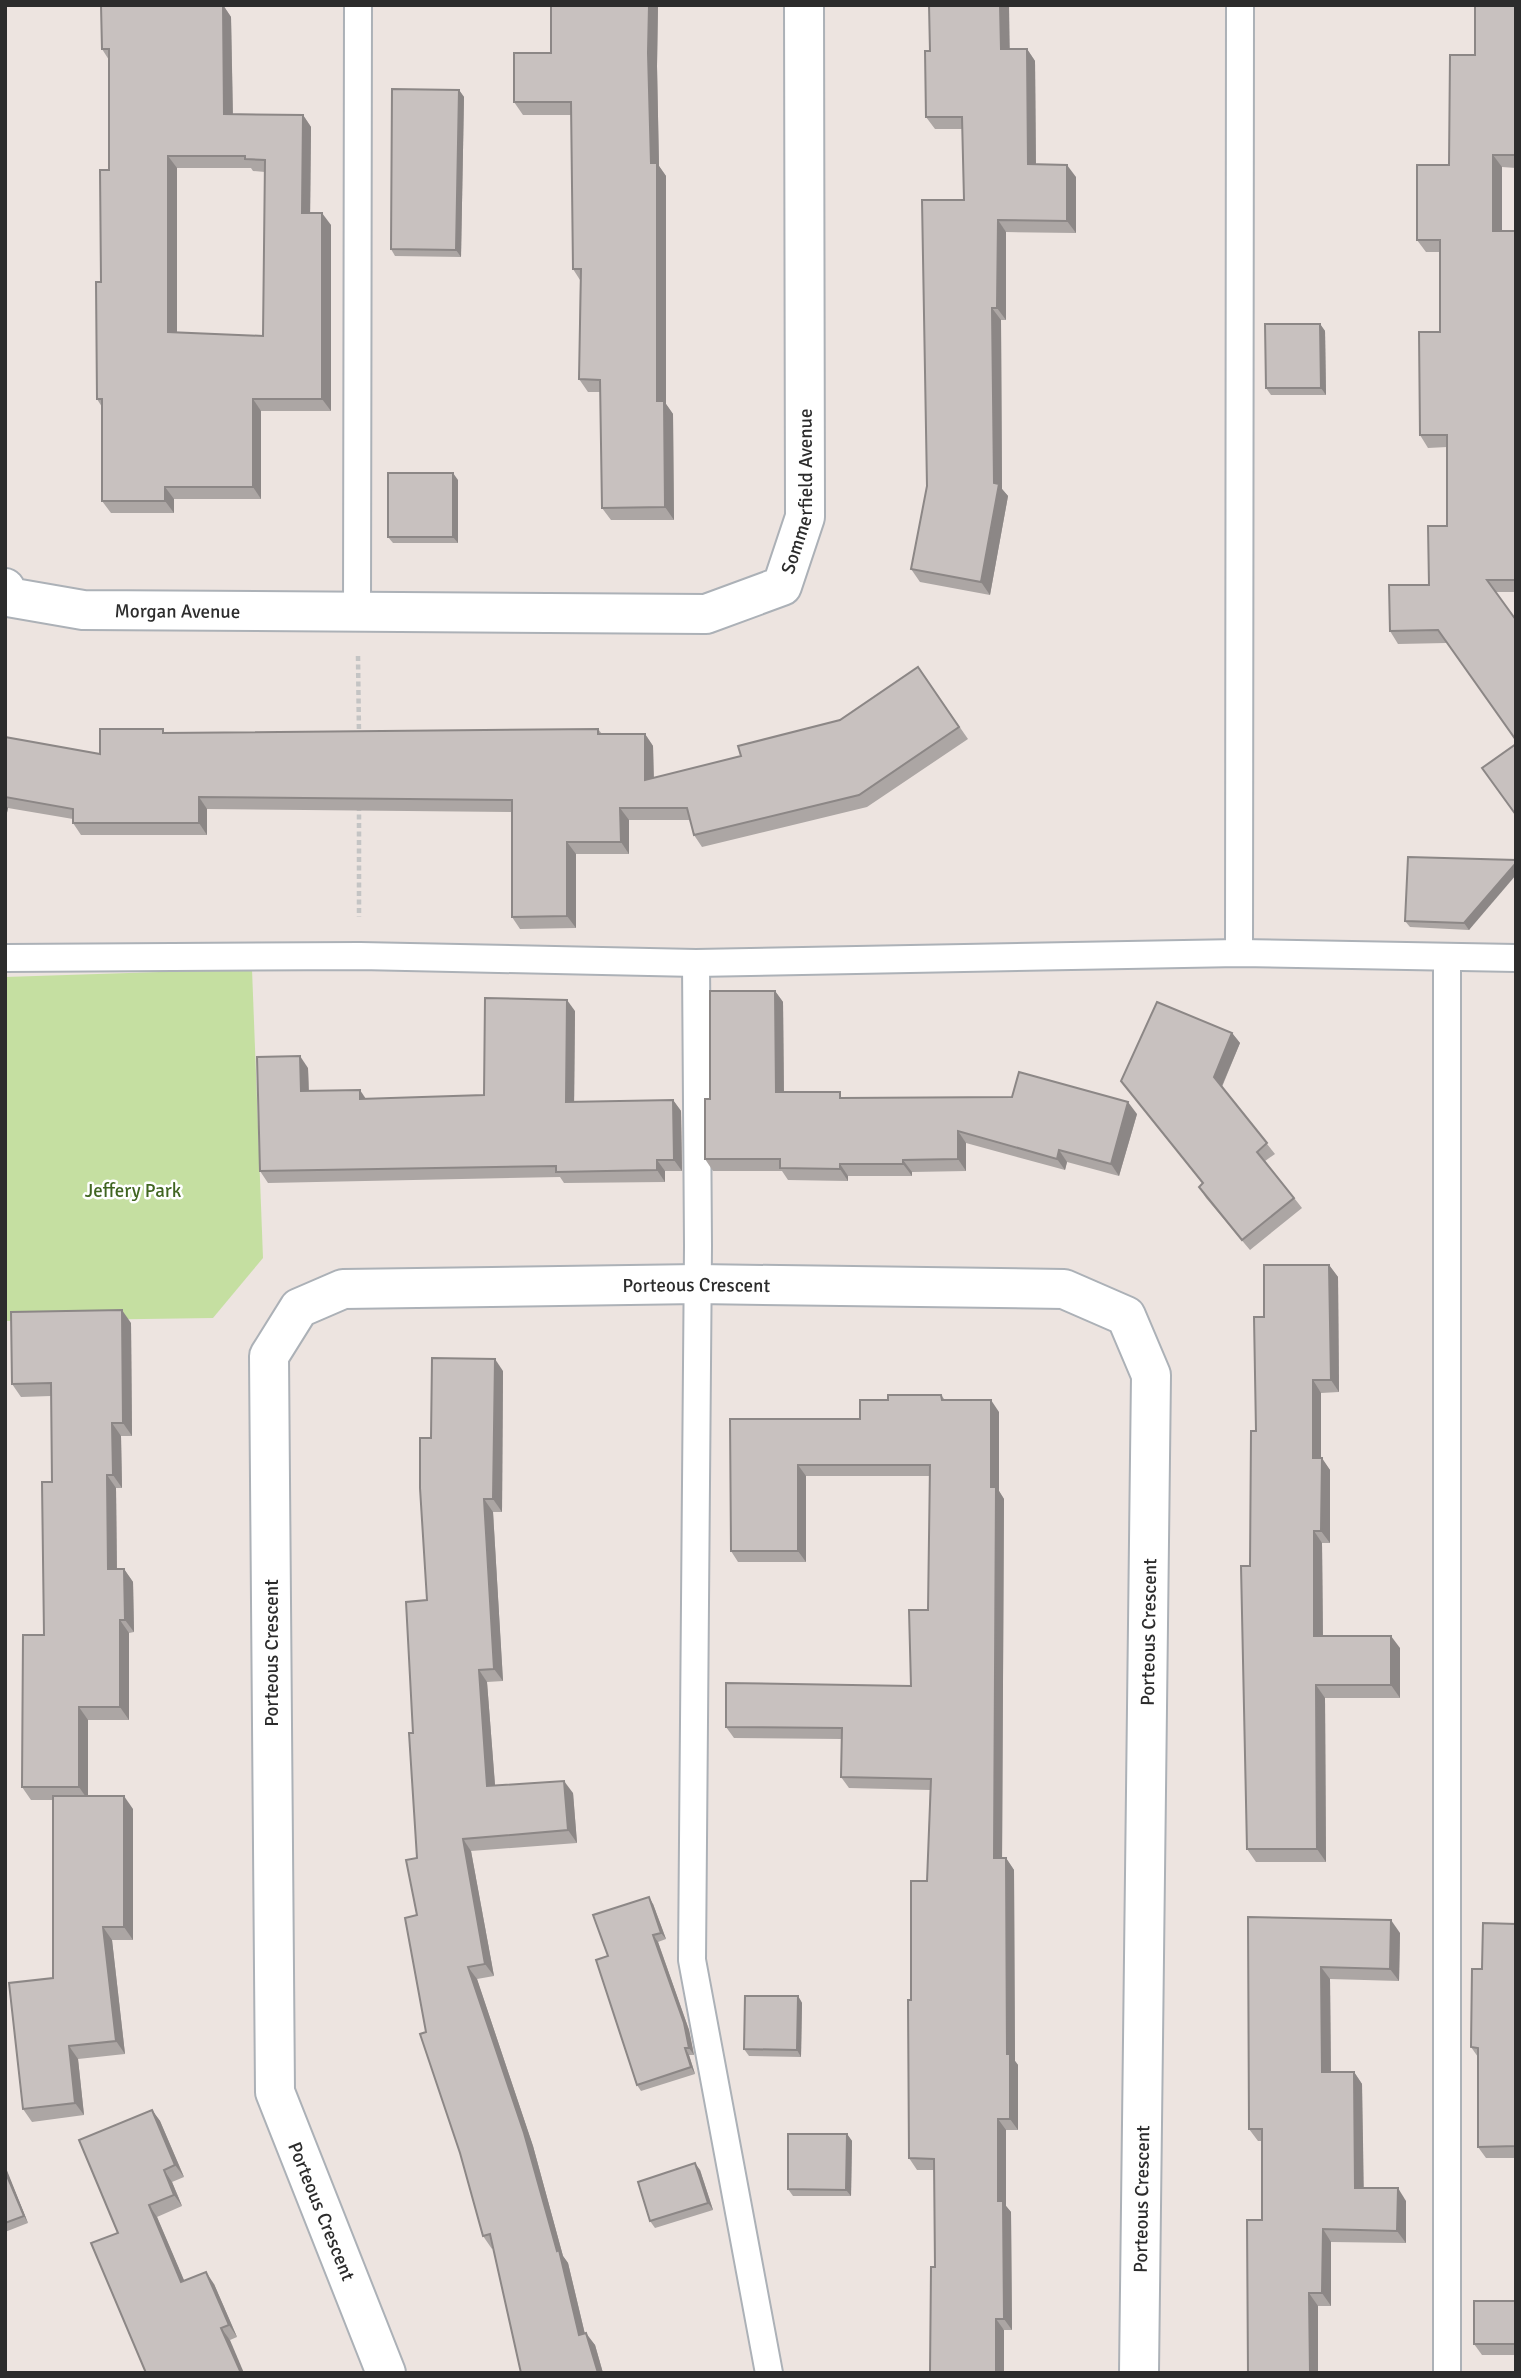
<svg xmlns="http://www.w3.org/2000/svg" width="1521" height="2378" viewBox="0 0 1521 2378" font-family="Signika,sans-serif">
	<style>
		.green { fill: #c5dfa1 }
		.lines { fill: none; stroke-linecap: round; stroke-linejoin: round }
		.lane-casing { stroke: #acb1b7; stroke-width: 30 }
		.street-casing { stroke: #acb1b7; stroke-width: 42 }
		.path { stroke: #c4c4c4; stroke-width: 4.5; stroke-dasharray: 5 3.5; stroke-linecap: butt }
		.lane { stroke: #fff; stroke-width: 26 }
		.street { stroke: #fff; stroke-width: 38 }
		.wall { fill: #aca6a4; fill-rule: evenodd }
		.shaded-wall { fill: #8c8786 }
		.building { fill: #c8c1bf; stroke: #8c8786; stroke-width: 2; fill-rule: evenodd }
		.labels { text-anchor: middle; stroke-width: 5; stroke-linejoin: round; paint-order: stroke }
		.street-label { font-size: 19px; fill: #2c2c2c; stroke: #fff }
		.park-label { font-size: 19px; fill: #406521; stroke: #fff }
	</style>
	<rect width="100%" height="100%" fill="#ede4e0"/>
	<polygon class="green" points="252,969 263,1258 213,1318 5,1321 5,977"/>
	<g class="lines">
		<defs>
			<g id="lane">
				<polyline points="357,614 358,5"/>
				<polyline points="1239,953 1240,5"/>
				<polyline points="5,958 360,956 696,963 1239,953 1516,958"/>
				<polyline points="1447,958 1447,2373"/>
				<polyline points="696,963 698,1246 692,1960 769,2373"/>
			</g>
			<g id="street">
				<path id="s1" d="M5,588L8,597L83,610L706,614L782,586L805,517L804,5"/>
				<path id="s2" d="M386,2373L275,2092L269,1356L299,1308L343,1289L698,1284L1064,1289L1126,1316L1151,1375L1139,2373"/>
			</g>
		</defs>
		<use href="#lane" class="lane-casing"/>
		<use href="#street" class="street-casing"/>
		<g class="path">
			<polyline points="358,656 359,735"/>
			<polyline points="359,806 359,917"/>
		</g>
		<use href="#lane" class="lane"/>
		<use href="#street" class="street"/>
	</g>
	<g class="wall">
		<path d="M223,5L231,17L233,114L303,115L311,127L310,213L331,225V411H261V499H174V513H111L102,501V407L97,399L101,282L109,170V60L102,49ZM177,168H251L253,171L265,172L263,336L177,333Z"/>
		<polygon points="551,5 658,5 657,66 659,166 666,176 666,404 673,414 674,520 611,520 602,508 600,392 588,392 579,379 580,280 573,269 571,115 523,115 514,102 551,53"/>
		<polygon points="929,5 1009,5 1009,49 1027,49 1035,61 1036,164 1076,177 1076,233 1006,232 1006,320 1001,320 1002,489 1008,496 990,595 920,582 911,569 927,486 964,200 963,129 935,129 926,117 930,51"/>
		<polygon points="1263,5 1362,5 1362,7 1264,7"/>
		<polygon points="1516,5 1516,168 1502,167 1502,231 1516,231 1516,592 1496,592 1446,643 1398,644 1390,631 1429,585 1447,526 1447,447 1428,448 1420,435 1440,332 1440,252 1426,252 1417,240 1449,165 1475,55"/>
		<polygon points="459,90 464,97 461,257 395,256 391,249"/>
		<polygon points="1320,324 1325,331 1326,395 1271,395 1266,388"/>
		<polygon points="458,480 458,543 393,543 388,537"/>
		<polygon points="918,667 968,739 867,807 702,847 694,835 690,820 629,820 629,854 576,854 576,928 520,929 512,917 512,812 207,809 207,835 81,835 73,823 73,819 8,808 5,822 5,737 100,754 165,733 598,729 602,734 645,734 653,746 654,778 741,756 840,720"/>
		<polygon points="1516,860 1469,930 1410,927 1405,921"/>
		<polygon points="775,991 783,1002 784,1092 844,1098 1137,1114 1119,1176 1067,1162 1065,1170 966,1143 966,1171 912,1172 912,1176 848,1176 848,1181 788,1180 782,1171 713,1171 705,1159 710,1099"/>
		<polygon points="575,1011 574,1102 673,1100 681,1111 682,1171 665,1171 665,1182 564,1183 560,1177 268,1183 260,1171 308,1068 309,1091 366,1099 484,1095"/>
		<polygon points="1232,1033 1240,1043 1222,1087 1275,1154 1265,1161 1302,1208 1250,1250 1206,1198 1199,1187 1203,1184 1121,1081"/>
		<polygon points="1329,1265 1338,1277 1339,1392 1321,1393 1321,1458 1330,1470 1330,1543 1322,1543 1323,1636 1400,1648 1400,1698 1325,1698 1326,1862 1256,1862 1247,1849 1250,1566 1256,1431 1264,1317"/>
		<polygon points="131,1323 132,1436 121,1436 122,1488 116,1488 117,1569 124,1569 133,1582 134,1632 129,1633 129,1720 88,1720 88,1796 133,1809 133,1940 112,1940 125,2054 78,2059 84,2115 32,2122 23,2109 53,1978 53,1800 31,1800 22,1787 44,1635 52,1482 51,1396 21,1397 12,1384"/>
		<polygon points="503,1371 502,1512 493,1512 503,1681 487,1682 495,1785 573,1793 577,1843 471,1851 494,1976 477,1979 533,2146 563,2256 568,2263 585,2334 595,2345 603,2373 521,2373 493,2248 492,2249 483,2236 426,2032 417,1915 417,1858 413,1733 427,1600 431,1438"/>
		<polygon points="941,1395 945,1400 999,1412 999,1491 1004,1499 1002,1858 1006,1858 1014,1870 1015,2061 1018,2065 1018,2130 1006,2130 1006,2206 1011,2212 1012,2330 1004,2330 935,2267 934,2170 917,2170 909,2158 911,2000 927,1881 930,1790 849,1788 841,1777 842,1739 734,1738 726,1727 911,1686 928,1610 930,1476 806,1476 806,1562 738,1562 731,1551 730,1419 860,1419 888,1400"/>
		<polygon points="653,1904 666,1939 658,1942 689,2030 694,2055 689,2055 695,2074 641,2091 637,2085"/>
		<polygon points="1248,1917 1400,1933 1399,1981 1330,1979 1331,2072 1354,2072 1362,2084 1363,2188 1406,2201 1406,2243 1331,2242 1331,2306 1318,2306 1318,2373 1262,2141 1258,2141 1249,2129"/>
		<polygon points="1516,1924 1516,2158 1486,2158 1478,2147 1478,2057 1471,2047 1482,1969"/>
		<polygon points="798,1996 802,2003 801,2057 749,2056 744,2049"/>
		<polygon points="152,2110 160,2121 184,2177 172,2182 182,2206 157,2217 184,2281 214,2284 237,2337 230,2340 118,2233"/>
		<polygon points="847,2134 852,2141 851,2196 793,2196 788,2189"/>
		<polygon points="5,2167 28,2223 5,2232"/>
		<polygon points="700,2170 713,2210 655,2228 650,2221"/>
		<polygon points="1516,2301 1516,2355 1482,2355 1474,2344"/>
	</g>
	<g class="shaded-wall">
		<polygon points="223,5 231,17 233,126 224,114"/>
		<polygon points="649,5 658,5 657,66 659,166 666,176 666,404 673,414 674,520 665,507 657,401 648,53"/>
		<polygon points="1000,5 1009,5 1010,62 1001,49"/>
		<polygon points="1027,49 1035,61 1036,177 1028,164"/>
		<polygon points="459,90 464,97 461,257 456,250"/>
		<polygon points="303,115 311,127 310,225 302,213"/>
		<polygon points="1493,155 1502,167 1502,243 1493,231"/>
		<polygon points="168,156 177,168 177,344 168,332"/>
		<polygon points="1067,165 1076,177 1076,233 1067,221"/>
		<polygon points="322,213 331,225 331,411 322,399"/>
		<polygon points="998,220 1006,232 1006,320 997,308"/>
		<polygon points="992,308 1001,320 1002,489 1008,496 990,595 981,582 994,483"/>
		<polygon points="1320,324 1325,331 1326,395 1321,388"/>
		<polygon points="253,399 261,411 261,499 253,487"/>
		<polygon points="453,473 458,480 458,543 453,537"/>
		<polygon points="165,487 174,499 174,513 165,501"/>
		<polygon points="645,734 653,746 654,793 645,780"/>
		<polygon points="199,797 207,809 207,835 199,823"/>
		<polygon points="5,804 8,808 5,822"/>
		<polygon points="620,808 629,820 629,854 621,842"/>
		<polygon points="567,842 576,854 576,928 567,916"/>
		<polygon points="1516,863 1516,875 1469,930 1464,923"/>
		<polygon points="775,991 783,1002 784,1104 776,1092"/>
		<polygon points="567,1000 575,1011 574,1113 566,1102"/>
		<polygon points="1232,1033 1240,1043 1221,1088 1214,1077"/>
		<polygon points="300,1056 308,1068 309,1102 301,1091"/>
		<polygon points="360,1090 368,1102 360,1099"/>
		<polygon points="673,1100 681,1111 682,1171 674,1160"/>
		<polygon points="1128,1102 1137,1114 1119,1176 1111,1164"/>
		<polygon points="958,1131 966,1143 966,1171 958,1159"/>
		<polygon points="1059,1150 1067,1162 1065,1170 1057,1159"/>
		<polygon points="657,1160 665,1171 665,1182 657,1170"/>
		<polygon points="903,1160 912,1172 912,1176 903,1164"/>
		<polygon points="840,1164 848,1176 848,1181 840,1169"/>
		<polygon points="1329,1265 1338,1277 1339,1392 1331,1380"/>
		<polygon points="122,1310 131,1323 132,1436 123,1423"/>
		<polygon points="495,1359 503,1371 502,1512 493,1499"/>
		<polygon points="1313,1380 1321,1393 1321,1461 1322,1458 1330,1470 1330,1543 1321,1531 1313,1458"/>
		<polygon points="991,1400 999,1412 999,1491 1004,1499 1002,1870 994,1858"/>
		<polygon points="112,1423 121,1436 122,1488 113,1475"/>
		<polygon points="798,1465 806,1476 806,1562 798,1551"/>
		<polygon points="107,1475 116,1488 117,1582 108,1569"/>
		<polygon points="484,1499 493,1512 503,1681 494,1669"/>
		<polygon points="1314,1531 1322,1543 1323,1648 1314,1636"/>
		<polygon points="124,1569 133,1582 134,1632 125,1620"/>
		<polygon points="120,1620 129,1633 129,1720 120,1707"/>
		<polygon points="1391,1636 1400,1648 1400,1698 1391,1685"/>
		<polygon points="479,1670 487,1682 496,1798 487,1786"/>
		<polygon points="1316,1685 1325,1698 1326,1862 1317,1849"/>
		<polygon points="79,1707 88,1720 88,1800 79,1787"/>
		<polygon points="564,1781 573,1793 577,1843 568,1830"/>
		<polygon points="124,1796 133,1809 133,1940 124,1927"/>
		<polygon points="463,1839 471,1851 494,1976 485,1964"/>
		<polygon points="1006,1858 1014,1870 1015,2061 1018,2065 1018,2130 1010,2119 1007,2054"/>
		<polygon points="649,1897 653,1904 666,1939 661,1933"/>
		<polygon points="1391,1920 1400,1933 1399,1981 1390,1969"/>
		<polygon points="103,1927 112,1940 125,2054 116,2041"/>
		<polygon points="653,1935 658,1942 689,2030 694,2055 689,2048"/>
		<polygon points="468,1967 477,1979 533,2146 563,2256 568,2263 588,2347 579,2335 557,2251"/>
		<polygon points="1321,1967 1330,1979 1331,2084 1322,2072"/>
		<polygon points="798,1996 802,2003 801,2057 797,2050"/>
		<polygon points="69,2046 78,2059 84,2115 75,2103"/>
		<polygon points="685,2048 689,2055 695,2074 691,2067"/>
		<polygon points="1354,2072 1362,2084 1364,2200 1355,2188"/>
		<polygon points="152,2110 160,2121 184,2177 175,2165"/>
		<polygon points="998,2119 1006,2130 1006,2206 1011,2212 1012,2330 1004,2319 998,2201"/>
		<polygon points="847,2134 852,2141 851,2196 846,2190"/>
		<polygon points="695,2163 700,2170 713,2210 708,2203"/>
		<polygon points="5,2167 6,2168 28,2223 24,2216 5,2171"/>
		<polygon points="164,2170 172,2182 182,2206 174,2195"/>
		<polygon points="1398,2188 1406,2201 1406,2243 1397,2231"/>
		<polygon points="149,2205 157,2217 190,2294 181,2282"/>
		<polygon points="1323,2229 1331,2242 1331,2306 1322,2293"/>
		<polygon points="206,2272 214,2284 237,2337 229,2325"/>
		<polygon points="1309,2293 1318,2306 1318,2373 1310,2373"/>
		<polygon points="996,2319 1004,2330 1004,2373 996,2373"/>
		<polygon points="221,2328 230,2340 244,2373 241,2373"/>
		<polygon points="586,2333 595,2345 603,2373 598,2373"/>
	</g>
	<g class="building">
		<path d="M101,5H223L224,114L303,115L302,213H322V399H253V487H165V501H102V399H97L96,282H101L100,170H109V49H102ZM168,156H245V159L265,160L263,336L168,332Z"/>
		<polygon points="551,5 649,5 648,53 651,163 657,163 657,401 664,401 665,507 602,508 600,380 579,379 581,269 573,269 571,102 514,102 514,53 551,53"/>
		<polygon points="929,5 1000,5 1001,49 1027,49 1028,164 1067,165 1067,221 998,220 997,308 992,308 994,483 999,484 981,582 911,569 927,486 922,200 964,200 962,117 926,117 925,51 930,51"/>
		<polygon points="1475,5 1516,5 1516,155 1493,155 1493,231 1516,231 1516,580 1487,580 1516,620 1516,740 1438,630 1390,631 1389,585 1429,585 1428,526 1447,526 1447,435 1420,435 1419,332 1440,332 1440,240 1417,240 1417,165 1449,165 1450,55 1475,55"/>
		<polygon points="392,89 459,90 456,250 391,249"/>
		<polygon points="1265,324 1320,324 1321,388 1266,388"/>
		<rect x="388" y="473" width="65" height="64"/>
		<polygon points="918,667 959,727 859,795 694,835 687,808 620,808 621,842 567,842 567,916 512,917 512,800 199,797 199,823 73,823 73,809 5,797 5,737 100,754 100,729 163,729 163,733 598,729 598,734 645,734 645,780 741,756 738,746 840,720"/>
		<polygon points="1516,744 1516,815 1482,768"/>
		<polygon points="1408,857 1516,860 1516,863 1464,923 1405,921"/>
		<polygon points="710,991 775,991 776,1092 840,1092 840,1098 1012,1097 1019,1072 1128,1102 1111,1164 1059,1150 1057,1159 958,1131 958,1159 903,1160 903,1164 840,1164 840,1169 780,1168 780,1159 705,1159 705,1099 710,1099"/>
		<polygon points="485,998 567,1000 566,1102 673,1100 674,1160 657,1160 657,1170 556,1172 556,1166 260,1171 257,1057 300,1056 301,1091 360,1090 360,1099 484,1095"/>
		<polygon points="1157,1002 1232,1033 1214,1077 1267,1143 1257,1152 1294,1198 1242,1240 1199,1187 1203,1183 1121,1081"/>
		<polygon points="1264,1265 1329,1265 1331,1380 1313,1380 1313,1458 1322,1458 1321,1531 1314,1531 1314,1636 1391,1636 1391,1685 1316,1685 1317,1849 1247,1849 1241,1566 1250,1566 1251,1431 1256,1431 1254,1317 1264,1317"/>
		<polygon points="122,1310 123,1423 112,1423 113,1475 107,1475 108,1569 124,1569 125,1620 120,1620 120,1707 79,1707 79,1787 22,1787 23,1635 44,1635 42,1482 52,1482 51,1383 12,1384 11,1312"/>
		<polygon points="432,1358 495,1359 493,1499 484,1499 494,1669 479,1670 487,1786 564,1781 568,1830 463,1839 485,1964 468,1967 524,2133 557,2251 559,2250 579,2335 586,2333 598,2373 521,2373 490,2234 483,2236 460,2153 420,2034 426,2032 405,1918 417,1915 406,1860 417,1858 409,1733 413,1733 406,1602 427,1600 420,1488 420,1438 431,1438"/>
		<polygon points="888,1395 941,1395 942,1400 991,1400 991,1487 996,1487 994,1858 1006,1858 1007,2054 1010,2054 1010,2119 998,2119 998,2201 1003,2201 1004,2319 996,2319 996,2373 930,2373 931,2267 935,2267 934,2159 909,2158 908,2000 911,2000 911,1881 927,1881 931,1779 841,1777 842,1728 726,1727 726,1683 911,1686 909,1610 928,1610 930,1465 798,1465 798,1551 731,1551 730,1419 860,1419 860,1400 888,1400"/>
		<polygon points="53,1796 124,1796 124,1927 103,1927 116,2041 69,2046 75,2103 23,2109 9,1983 53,1978"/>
		<polygon points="649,1897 661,1933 653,1935 684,2023 689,2048 685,2048 691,2067 637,2085 596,1960 608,1956 593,1915"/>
		<polygon points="1248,1917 1391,1920 1390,1969 1321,1967 1322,2072 1354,2072 1355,2188 1398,2188 1397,2231 1323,2229 1322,2293 1309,2293 1310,2373 1248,2373 1247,2220 1262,2220 1262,2129 1249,2129"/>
		<polygon points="1483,1923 1516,1924 1516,2146 1478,2147 1478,2048 1471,2047 1472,1969 1482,1969"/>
		<polygon points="745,1996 798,1996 797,2050 744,2049"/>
		<polygon points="152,2110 175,2165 164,2170 174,2195 149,2205 181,2282 206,2272 229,2325 221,2328 241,2373 146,2373 91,2243 118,2233 79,2140"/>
		<polygon points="788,2134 847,2134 846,2190 788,2189"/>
		<polygon points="695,2163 708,2203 650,2221 638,2182"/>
		<polygon points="5,2171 24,2216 5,2223"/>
		<rect x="1474" y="2301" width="42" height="43"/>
	</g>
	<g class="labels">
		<g class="street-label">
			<text dy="7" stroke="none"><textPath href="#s1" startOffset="887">Sommerfield Avenue</textPath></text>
			<text dy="7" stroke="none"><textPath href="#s1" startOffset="180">Morgan Avenue</textPath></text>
			<text dy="7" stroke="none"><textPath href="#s2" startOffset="1496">Porteous Crescent</textPath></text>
			<text transform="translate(1148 1632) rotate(-89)" y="7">Porteous Crescent</text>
			<text transform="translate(271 1653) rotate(-90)" y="7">Porteous Crescent</text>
			<text transform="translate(1141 2199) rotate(-89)" y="7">Porteous Crescent</text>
			<text transform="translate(322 2211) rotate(68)" y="7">Porteous Crescent</text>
		</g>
		<g class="park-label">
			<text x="133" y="1197">Jeffery Park</text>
		</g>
	</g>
	<rect width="1521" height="2378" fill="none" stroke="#2c2c2c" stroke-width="14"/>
</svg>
